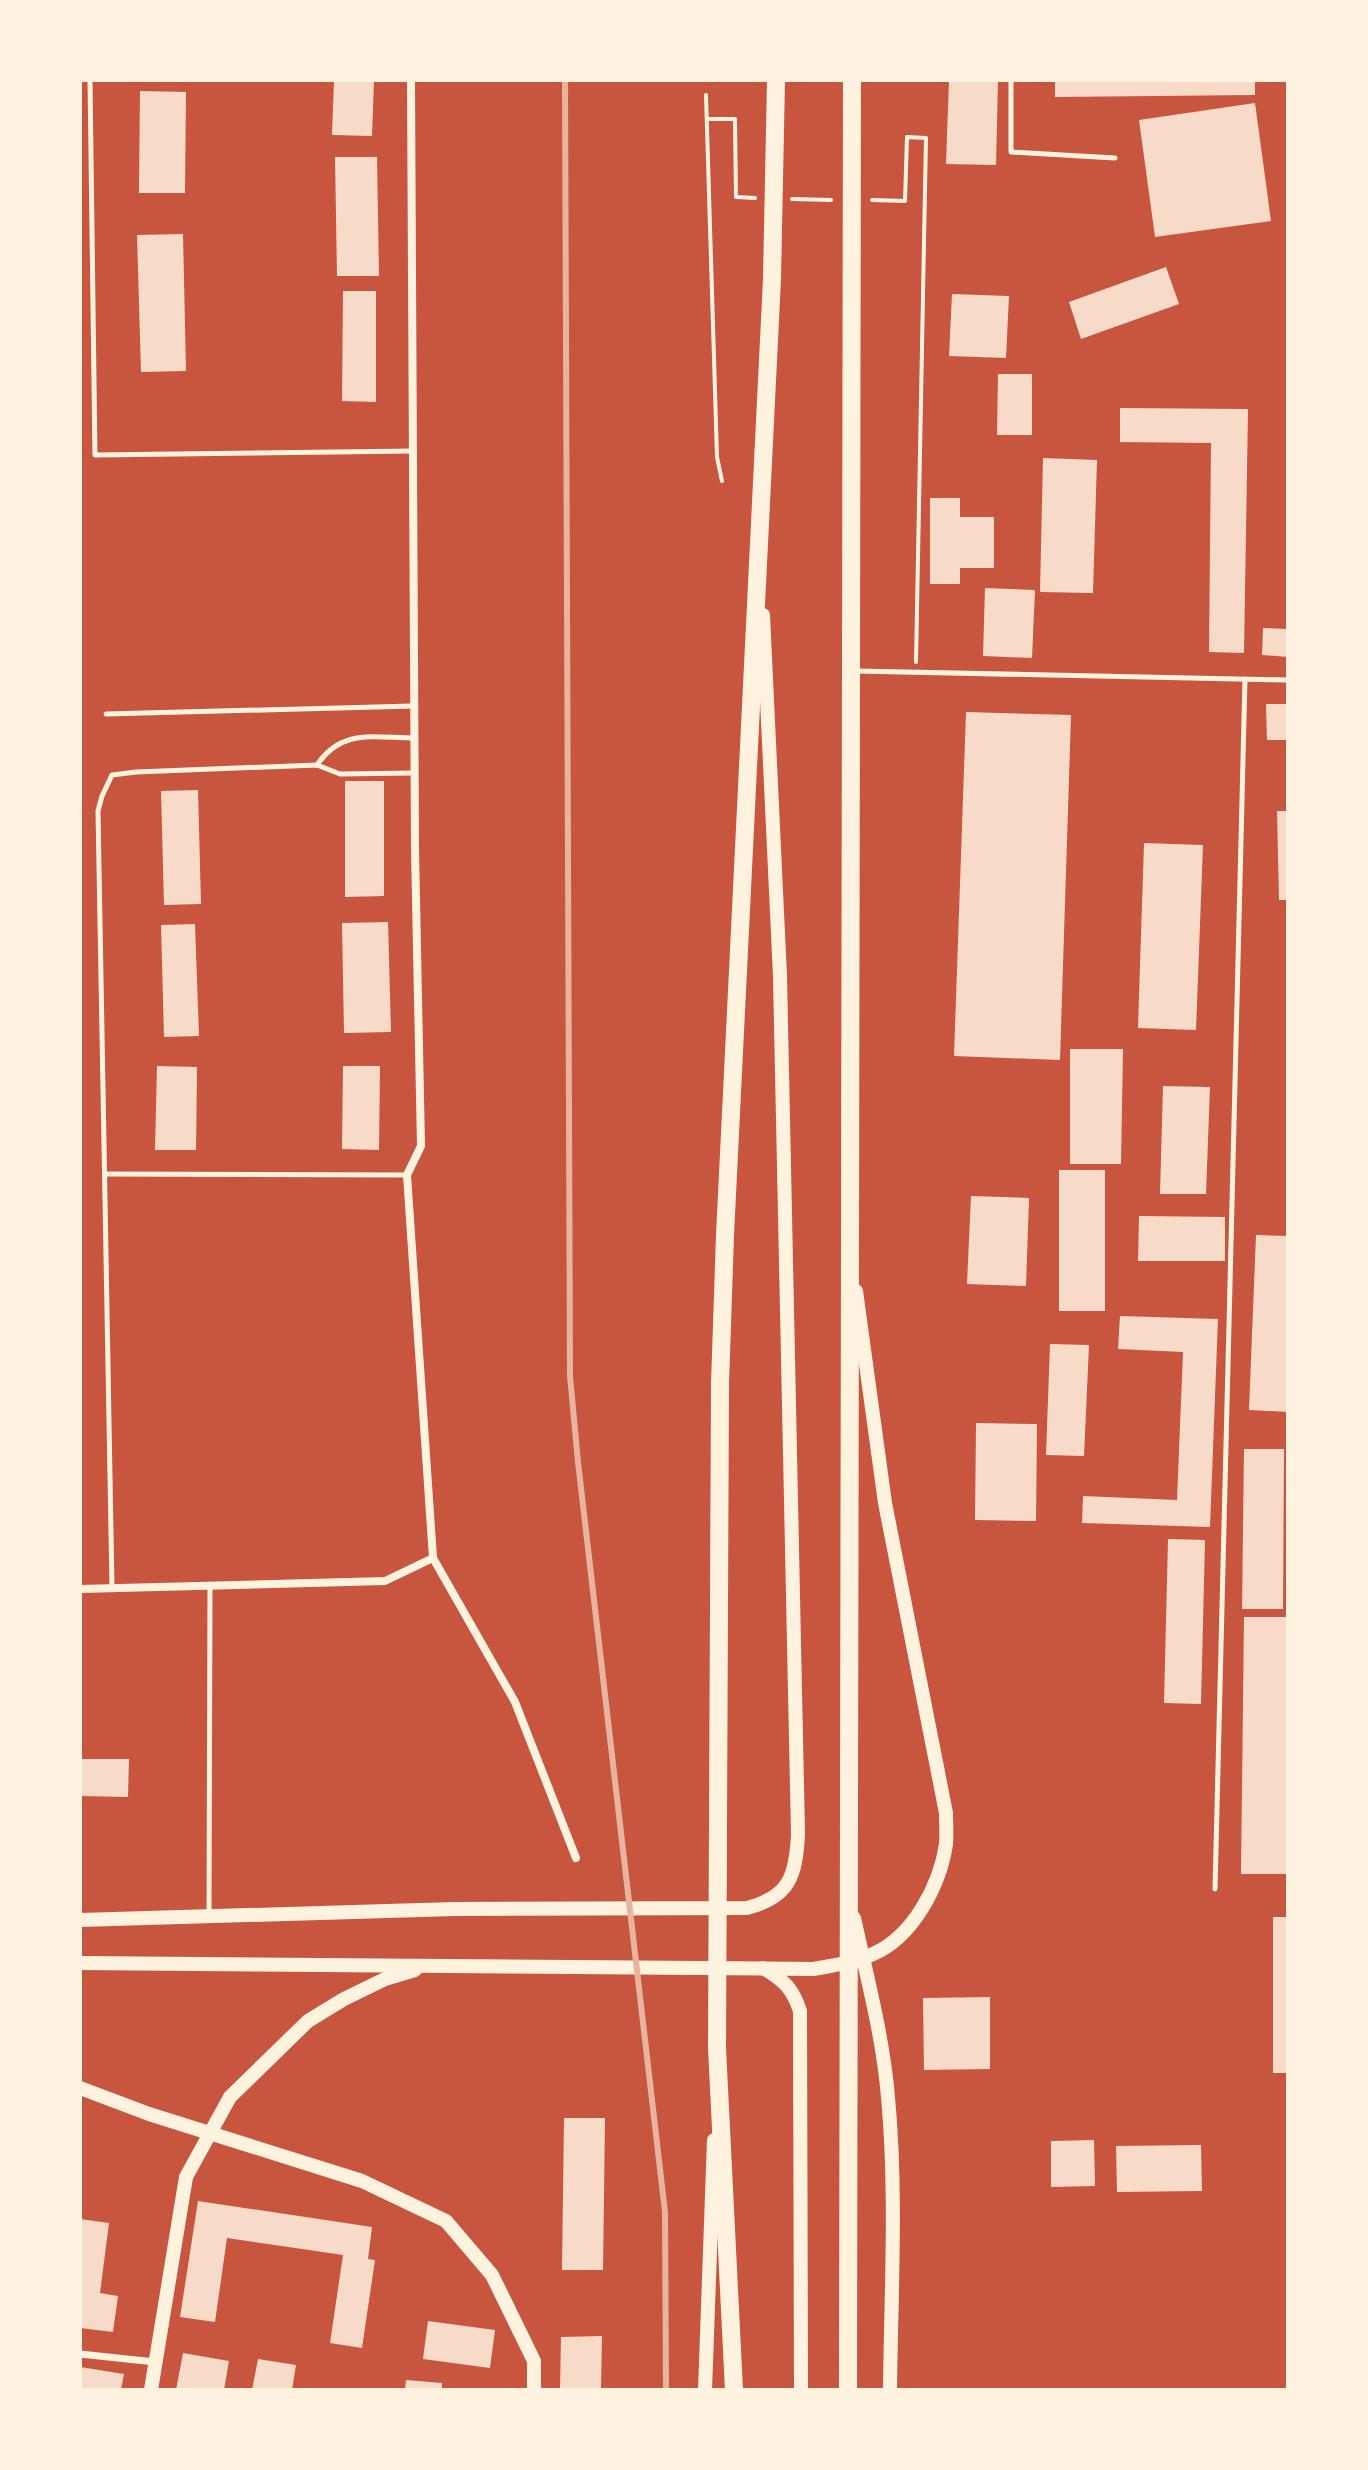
<svg xmlns="http://www.w3.org/2000/svg" width="1368" height="2470" viewBox="0 0 1368 2470" font-family="'Space Grotesk',sans-serif">
	<style>
		.building { fill: #f7dbc8 }
		.lines { fill: none; stroke-linecap: round; stroke-linejoin: round }
		.path { stroke: #fff3e0; stroke-width: 4 }
		.service { stroke: #fff3e0; stroke-width: 5 }
		.pedestrian { stroke: #fff3e0; stroke-width: 7 }
		.minor { stroke: #fff3e0; stroke-width: 8 }
		.tertiary { stroke: #fff3e0; stroke-width: 14 }
		.secondary { stroke: #fff3e0; stroke-width: 14 }
		.trunk { stroke: #fff3e0; stroke-width: 18 }
		.rail { stroke: #e9b49f; stroke-width: 6 }
	</style>
	<rect width="100%" height="100%" fill="#c8553d"/>
	<g class="building">
		<polygon points="334,80 374,80 372,136 332,135"/>
		<polygon points="949,80 998,80 996,165 946,164"/>
		<polygon points="1055,80 1255,80 1255,95 1055,97"/>
		<polygon points="140,91 186,92 185,193 139,193"/>
		<polygon points="1255,103 1271,221 1155,237 1139,120"/>
		<polygon points="335,157 377,157 379,276 337,276"/>
		<polygon points="183,234 186,371 141,372 137,235"/>
		<polygon points="1166,267 1179,304 1081,339 1069,302"/>
		<polygon points="343,291 376,291 376,402 342,401"/>
		<polygon points="952,294 1009,296 1006,358 949,356"/>
		<polygon points="998,374 1032,374 1032,435 997,435"/>
		<polygon points="1120,408 1248,409 1244,653 1209,652 1211,443 1120,442"/>
		<polygon points="1043,458 1097,460 1093,593 1040,592"/>
		<polygon points="930,498 960,498 960,517 994,517 994,568 960,568 960,584 930,584"/>
		<polygon points="985,588 1035,590 1032,658 983,656"/>
		<polygon points="1263,628 1288,629 1288,657 1262,655"/>
		<polygon points="1266,704 1288,704 1288,740 1267,740"/>
		<polygon points="966,712 1071,715 1060,1060 954,1056"/>
		<polygon points="345,781 384,781 384,896 345,897"/>
		<polygon points="198,790 201,904 164,905 161,791"/>
		<polygon points="1277,811 1288,811 1288,900 1279,900"/>
		<polygon points="1144,843 1203,845 1196,1030 1138,1028"/>
		<polygon points="388,922 391,1032 344,1033 342,923"/>
		<polygon points="195,924 199,1036 164,1037 161,925"/>
		<polygon points="1070,1049 1123,1049 1121,1164 1070,1164"/>
		<polygon points="157,1066 197,1067 196,1150 155,1150"/>
		<polygon points="343,1066 380,1066 379,1150 342,1149"/>
		<polygon points="1163,1086 1210,1087 1206,1194 1160,1194"/>
		<rect x="1059" y="1170" width="46" height="141"/>
		<polygon points="971,1196 1029,1198 1026,1286 967,1284"/>
		<polygon points="1139,1216 1225,1217 1225,1261 1138,1261"/>
		<polygon points="1256,1235 1288,1236 1288,1412 1249,1410"/>
		<polygon points="1120,1316 1218,1319 1210,1527 1082,1523 1083,1496 1177,1500 1183,1352 1118,1349"/>
		<polygon points="1050,1344 1089,1345 1084,1456 1046,1455"/>
		<polygon points="976,1423 1037,1424 1036,1521 975,1520"/>
		<polygon points="1244,1449 1284,1449 1283,1609 1242,1609"/>
		<polygon points="1168,1539 1205,1540 1201,1704 1164,1703"/>
		<polygon points="1244,1617 1288,1617 1288,1874 1241,1874"/>
		<polygon points="80,1759 129,1759 128,1797 80,1796"/>
		<rect x="1273" y="1917" width="15" height="156"/>
		<polygon points="990,1997 990,2069 924,2070 923,1998"/>
		<polygon points="564,2118 605,2118 603,2270 562,2270"/>
		<polygon points="1094,2140 1095,2186 1051,2187 1051,2141"/>
		<polygon points="1201,2145 1202,2191 1117,2192 1116,2146"/>
		<polygon points="198,2201 372,2227 368,2259 375,2260 362,2348 330,2343 343,2255 227,2238 215,2322 180,2317"/>
		<polygon points="80,2219 109,2223 100,2293 118,2296 113,2332 80,2328"/>
		<polygon points="428,2321 495,2330 490,2368 423,2359"/>
		<polygon points="602,2336 601,2390 560,2390 561,2337"/>
		<polygon points="183,2353 229,2361 224,2390 176,2390"/>
		<polygon points="258,2359 296,2365 292,2390 252,2390"/>
		<polygon points="80,2367 124,2374 121,2390 80,2390"/>
		<polygon points="406,2380 442,2383 442,2390 405,2390"/>
	</g>
	<g class="lines">
		<g class="path">
			<polyline points="706,95 717,457 722,481"/>
			<polyline points="707,119 735,119 736,197 755,198"/>
			<polyline points="792,199 831,200"/>
			<polyline points="872,200 905,201 907,137 926,138 916,662"/>
		</g>
		<g class="service">
			<polyline points="90,80 95,455 413,451"/>
			<polyline points="1011,80 1011,152 1115,158"/>
			<polyline points="856,671 1288,680"/>
			<polyline points="106,714 413,706"/>
			<path d="M317,765C342,728 374,738 414,738"/>
			<polyline points="105,1174 406,1175"/>
			<polyline points="112,1588 98,811 102,796 112,775 136,772 317,765 340,774 414,773"/>
			<polyline points="1215,1889 1245,679"/>
			<polyline points="209,1915 210,1586"/>
		</g>
		<polyline class="pedestrian" points="80,2354 155,2362"/>
		<g class="minor">
			<polyline points="411,80 415,849 421,1146 407,1175 433,1558 515,1702 576,1858"/>
			<polyline points="80,1589 385,1581 433,1558"/>
		</g>
		<g class="tertiary">
			<path d="M854,1918C867,1977 883,2037 888,2097C897,2194 891,2293 890,2390"/>
			<path d="M763,1968C784,1980 793,1989 800,2011L801,2390"/>
			<polyline points="80,2088 149,2114 362,2181 446,2221 492,2275 534,2361 534,2390"/>
			<polyline points="705,2390 714,2140"/>
		</g>
		<g class="secondary">
			<path d="M80,1920L454,1909L747,1908C790,1897 796,1875 798,1834L780,976L763,615"/>
			<path d="M80,1963L813,1969C833,1966 854,1962 873,1954C913,1937 940,1885 946,1844C947,1834 946,1824 946,1813L885,1503L856,1291"/>
			<polyline points="151,2390 186,2177 230,2097 308,2021 344,1999 385,1979 415,1970"/>
		</g>
		<g class="trunk">
			<polyline points="734,2390 717,2048 720,1384 725,1235 772,279 776,80"/>
			<polyline points="848,2390 852,80"/>
		</g>
		<polyline class="rail" points="565,80 570,1376 578,1462 665,2212 666,2390"/>
	</g>
	<rect width="1368" height="2470" fill="none" stroke="#fff3e0" stroke-width="164"/>
</svg>
